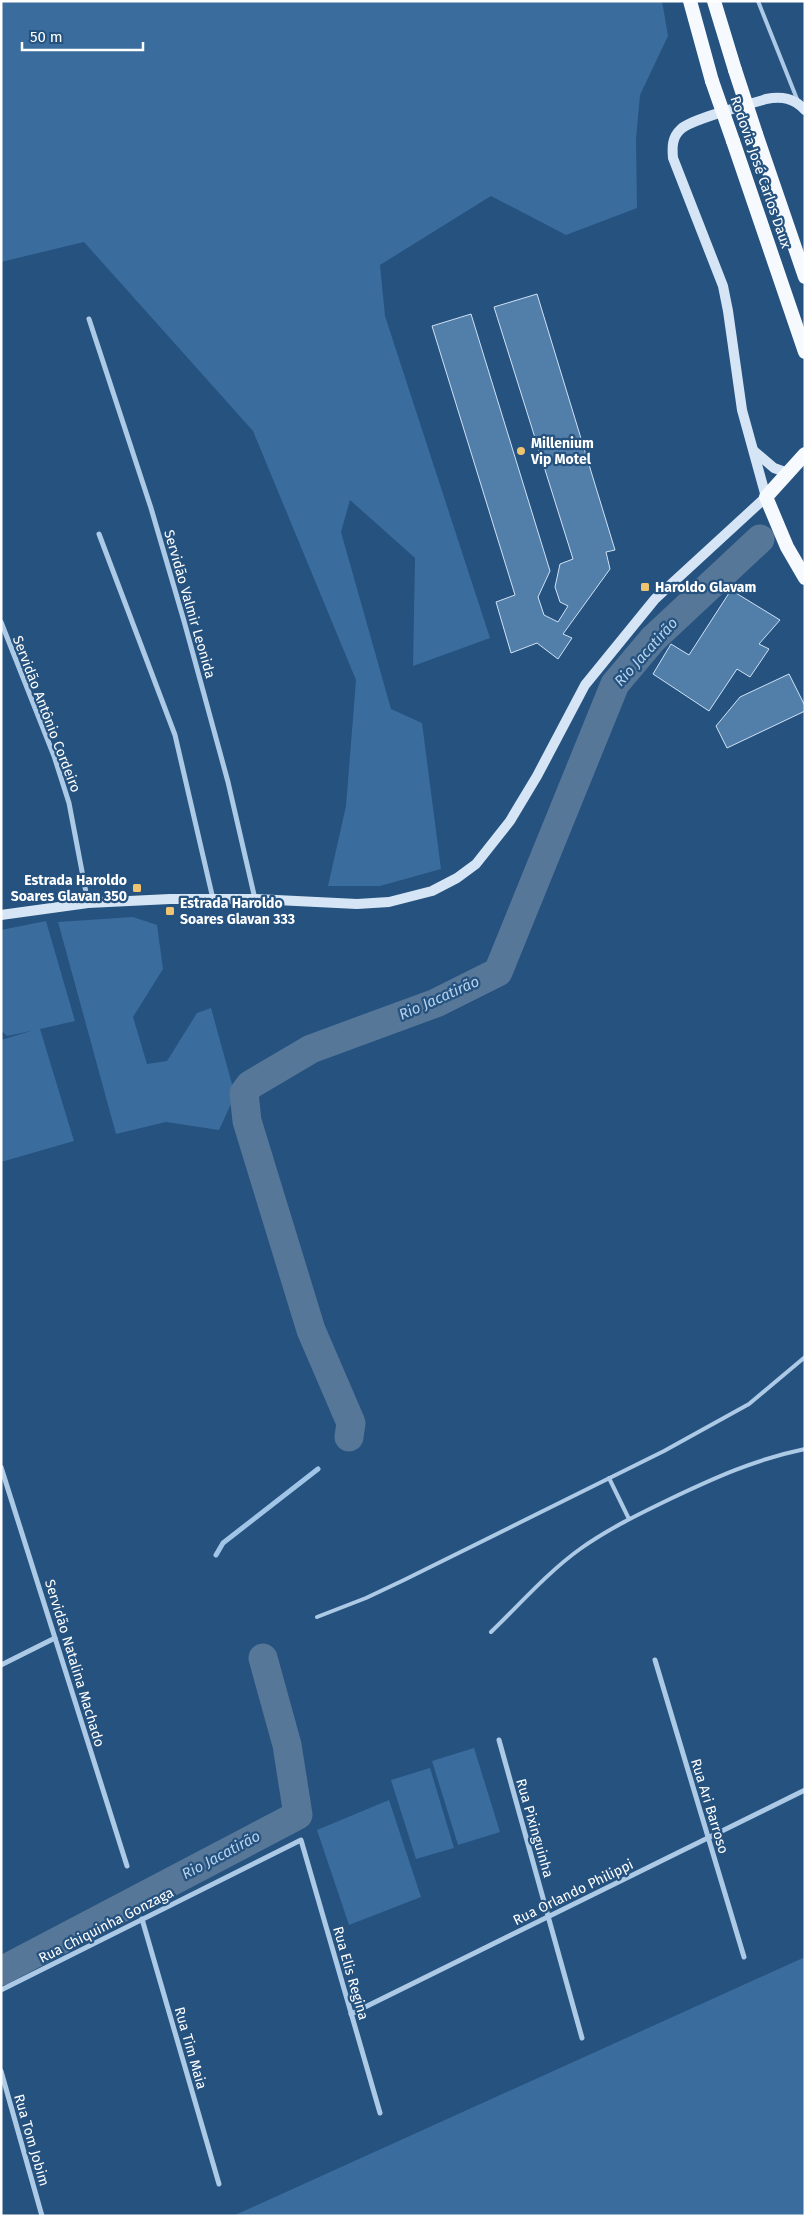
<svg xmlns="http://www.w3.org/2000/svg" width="806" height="2217" viewBox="0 0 806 2217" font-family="'Fira Sans',sans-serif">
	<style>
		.green { fill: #3a6c9d }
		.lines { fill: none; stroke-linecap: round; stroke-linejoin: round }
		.stream { stroke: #a0c5e7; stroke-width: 5 }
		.river { stroke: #577798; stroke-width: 29 }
		.building { fill: #527eaa; stroke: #cfe2f5 }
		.service { stroke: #acc9e6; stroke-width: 4 }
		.minor { stroke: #acc9e6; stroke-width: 5 }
		.secondary { stroke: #d5e5f5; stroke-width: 10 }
		.trunk { stroke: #f6fafe; stroke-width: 14 }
		.trunk-bridge { stroke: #f6fafe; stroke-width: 14 }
		.poi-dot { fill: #efc471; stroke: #25527f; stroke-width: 2 }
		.labels { text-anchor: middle; stroke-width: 4.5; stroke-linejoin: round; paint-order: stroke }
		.street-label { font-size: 14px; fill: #fff; stroke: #25527f }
		.poi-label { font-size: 14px; font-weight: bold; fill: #fff; stroke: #25527f; text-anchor: start }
		.water-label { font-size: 15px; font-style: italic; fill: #b7d3ee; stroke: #25527f }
	</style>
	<rect width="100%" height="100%" fill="#25527f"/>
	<g class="green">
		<polygon points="1,1 662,1 668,36 640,95 636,139 637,208 566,235 491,196 380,265 385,316 490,638 413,666 415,558 350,500 341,532 391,709 422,723 441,869 380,886 328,886 346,806 356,680 253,431 84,242 1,262"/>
		<polygon points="133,917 157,925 163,969 133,1017 147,1064 167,1061 197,1013 211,1008 235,1095 219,1130 166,1122 116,1134 58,922"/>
		<polygon points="46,921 75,1021 40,1029 74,1141 1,1162 1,1040 31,1031 7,1036 1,1030 1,930"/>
		<polygon points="474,1748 500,1832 458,1845 432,1761"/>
		<polygon points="430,1768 454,1848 416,1859 391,1780"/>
		<polygon points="389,1800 421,1897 349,1925 317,1830"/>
		<polygon points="805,1957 805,2216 233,2216"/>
	</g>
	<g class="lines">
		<polyline class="stream" points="216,1555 223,1543 318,1469"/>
		<g class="river">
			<polyline points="349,1437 351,1423 311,1330 247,1121 244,1093 250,1085 311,1049 436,1003 498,972 615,684 653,639 760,539"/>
			<polyline points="1,1971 298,1815 287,1745 263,1658"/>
		</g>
	</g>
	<g class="building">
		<polygon points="537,294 615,550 606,552 610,569 563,634 572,638 558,659 537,643 511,653 496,602 515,595 432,326 471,314 550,571 538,597 544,615 558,622 568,606 560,602 555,587 560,564 573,559 494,307"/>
		<polygon points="731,590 780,620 759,644 769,649 750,677 737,669 709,711 653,674 671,644 689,655"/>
		<polygon points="789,674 805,706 805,711 727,748 716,726 740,697"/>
	</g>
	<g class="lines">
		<g class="service">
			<polyline points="758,1 797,99"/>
			<polyline points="609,1478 629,1519"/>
			<polyline points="317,1617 366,1598 404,1580 664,1451 749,1404 805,1357"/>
			<path d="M491,1632C520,1604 548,1572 580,1549C608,1529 639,1514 670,1499C714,1478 756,1459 805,1449"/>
		</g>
		<g class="minor">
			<polyline points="89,319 151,508 184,621 228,782 255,899"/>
			<polyline points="99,534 175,735 213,899"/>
			<polyline points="1,622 54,756 69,803 88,903"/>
			<polyline points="1,1467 127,1866"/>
			<polyline points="655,1660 744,1957"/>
			<polyline points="1,1665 55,1638"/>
			<polyline points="499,1740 582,2038"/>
			<polyline points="142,1919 219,2184"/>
			<polyline points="1,1990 301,1840 380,2113"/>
			<polyline points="351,2014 805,1790"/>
			<polyline points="1,2071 42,2216"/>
		</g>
		<g class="secondary">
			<polyline points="754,451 774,468 788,473"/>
			<path d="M1,915L88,903L170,899H256L357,904L389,902L432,891L457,878L476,864L510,821L537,776L585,685L655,599L766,497L742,410L728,311L723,286L673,158C672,147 672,137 681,129C693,118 748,105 766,99C782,96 794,98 805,110"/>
		</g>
		<g class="trunk">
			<polyline points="690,1 712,81"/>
			<polyline points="714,1 735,70"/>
			<polyline points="756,134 805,277"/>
			<polyline points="733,141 805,352"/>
			<polyline points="805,454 766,497 787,547 805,578"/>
		</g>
		<g class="trunk-bridge">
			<polyline points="735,70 756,134"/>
			<polyline points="712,81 733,141"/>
		</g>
	</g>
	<g class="poi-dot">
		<circle cx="521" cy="451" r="5"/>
		<rect x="640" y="582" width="10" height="10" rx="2.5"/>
		<rect x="132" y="883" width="10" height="10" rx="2.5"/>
		<rect x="165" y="906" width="10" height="10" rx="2.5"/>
	</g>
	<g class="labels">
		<g class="street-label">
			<text transform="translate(761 172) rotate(71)" y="5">Rodovia José Carlos Daux</text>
			<text transform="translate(190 604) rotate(74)" y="5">Servidão Valmir Leonida</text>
			<text transform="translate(47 714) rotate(69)" y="5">Servidão Antônio Cordeiro</text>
			<text transform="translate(75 1663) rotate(73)" y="5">Servidão Natalina Machado</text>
			<text transform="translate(710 1806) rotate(73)" y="5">Rua Ari Barroso</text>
			<text transform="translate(535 1828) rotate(74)" y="5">Rua Pixinguinha</text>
			<text transform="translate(573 1892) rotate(-26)" y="5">Rua Orlando Philippi</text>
			<text transform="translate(106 1925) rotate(-27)" y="5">Rua Chiquinha Gonzaga</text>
			<text transform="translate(351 1973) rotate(74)" y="5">Rua Elis Regina</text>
			<text transform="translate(191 2048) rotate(74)" y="5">Rua Tim Maia</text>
			<text transform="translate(32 2140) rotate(74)" y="5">Rua Tom Jobim</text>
		</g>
		<g class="poi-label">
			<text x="531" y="448">Millenium<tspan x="531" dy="16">Vip Motel</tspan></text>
			<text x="655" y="592">Haroldo Glavam</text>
			<text x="127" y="885" text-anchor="end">Estrada Haroldo<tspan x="127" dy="16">Soares Glavan 350</tspan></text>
			<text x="180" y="908">Estrada Haroldo<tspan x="180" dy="16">Soares Glavan 333</tspan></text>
		</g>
		<g class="water-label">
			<text transform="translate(646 652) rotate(-48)" y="5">Rio Jacatirão</text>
			<text transform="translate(439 998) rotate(-24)" y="5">Rio Jacatirão</text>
			<text transform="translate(221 1855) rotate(-28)" y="5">Rio Jacatirão</text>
		</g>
	</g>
	<rect width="806" height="2217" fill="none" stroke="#ffffff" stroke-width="5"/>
	<path d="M22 42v8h121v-8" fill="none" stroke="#ffffff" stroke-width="2.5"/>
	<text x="30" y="42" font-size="15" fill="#ffffff" stroke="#25527f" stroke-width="4" paint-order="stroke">50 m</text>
</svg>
